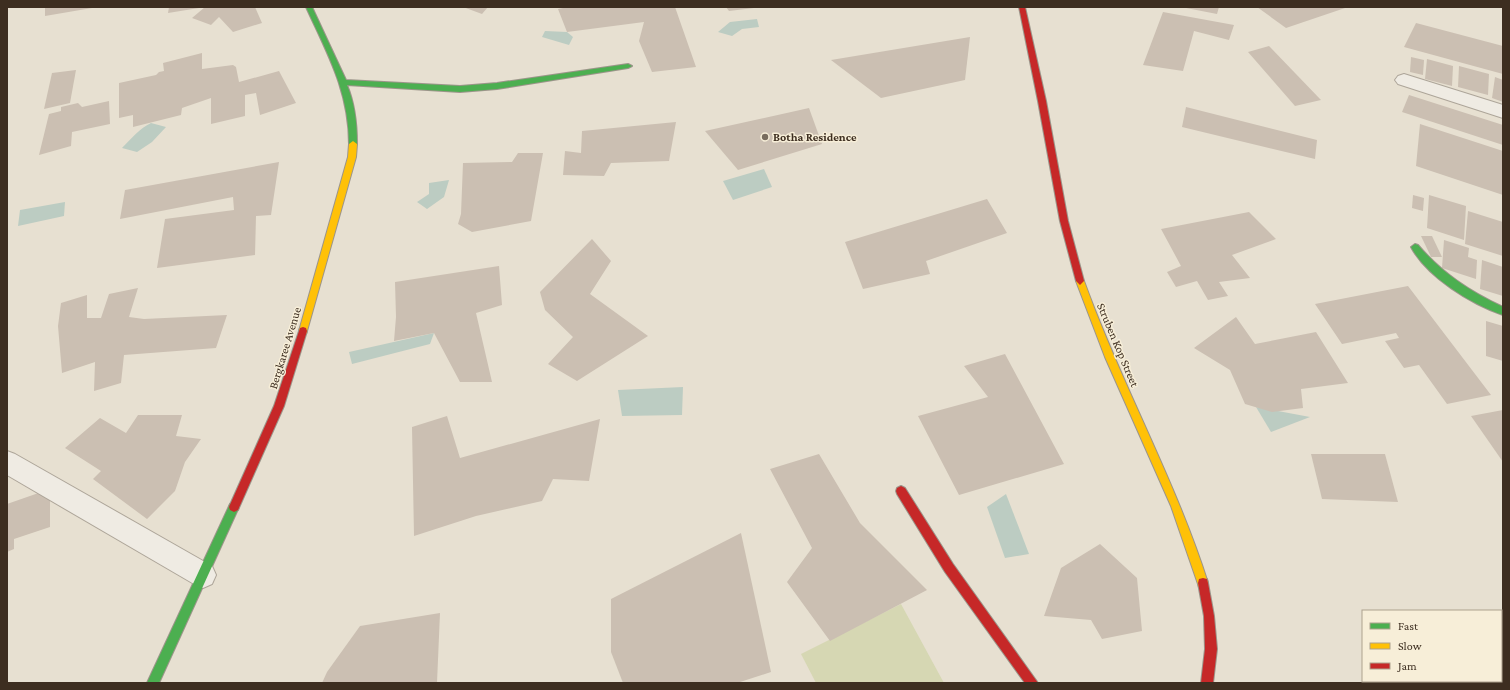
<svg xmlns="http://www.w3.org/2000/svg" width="1510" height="690" viewBox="0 0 1510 690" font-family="'Crimson Pro',serif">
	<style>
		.green { fill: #d6d7b3 }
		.water { fill: #bcccc2 }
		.building { fill: #cbbfb2 }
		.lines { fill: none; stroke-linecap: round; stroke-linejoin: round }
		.street-casing { stroke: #ada599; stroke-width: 2 }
		.fast-casing { stroke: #9c958a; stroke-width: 2 }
		.slow-casing { stroke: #9c958a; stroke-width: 2 }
		.jam-casing { stroke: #9c958a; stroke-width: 2 }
		.street { fill: #efebe3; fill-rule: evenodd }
		.fast { fill: #4caf50; fill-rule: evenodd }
		.slow { fill: #ffc107; fill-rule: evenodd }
		.jam { fill: #c62828; fill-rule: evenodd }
		.poi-dot { fill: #786c5e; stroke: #f7eed8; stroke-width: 1.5 }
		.labels { text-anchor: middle; stroke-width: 3; stroke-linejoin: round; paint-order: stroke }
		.poi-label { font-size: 12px; font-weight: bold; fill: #3d2e20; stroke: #f7eed8; text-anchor: start }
		.street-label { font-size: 12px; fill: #3d2e20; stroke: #f7eed8 }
	</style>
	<rect width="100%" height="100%" fill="#e7e0d1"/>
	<polygon class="green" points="901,604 944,683 816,683 801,654"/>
	<g class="water">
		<polygon points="757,19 759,27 742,29 732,36 718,32 730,22"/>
		<polygon points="545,31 567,32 573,37 569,45 542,37"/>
		<path d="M151,123L166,127L152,142L137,152L122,148C131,139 140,128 151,123Z"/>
		<polygon points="764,169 772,187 733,200 723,181"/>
		<polygon points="449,180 444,197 427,209 417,202 429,194 429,183"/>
		<polygon points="65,202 64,216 18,226 20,210"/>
		<polygon points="434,333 430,344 352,364 349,352"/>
		<polygon points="683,387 682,415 622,416 618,390"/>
		<polygon points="1256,407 1310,417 1271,432"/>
		<polygon points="1006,494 1029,554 1005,558 987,507"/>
	</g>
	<g class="building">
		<polygon points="45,7 92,7 92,8 45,16"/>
		<polygon points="169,7 199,7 199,8 168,13"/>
		<polygon points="205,7 255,7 262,23 233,32 219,17 211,25 192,18"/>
		<polygon points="463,7 488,7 482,14"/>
		<polygon points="568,7 675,7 696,67 652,72 639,41 644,22 567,32 558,9"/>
		<polygon points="726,7 754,7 754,8 729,11"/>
		<polygon points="1181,7 1219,7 1217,14"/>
		<polygon points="1257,7 1348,7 1286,28"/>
		<polygon points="1163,12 1234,25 1229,40 1194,31 1183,71 1143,65"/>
		<polygon points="1416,23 1503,46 1503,74 1404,47"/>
		<polygon points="970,37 965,80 881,98 831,60"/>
		<polygon points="1269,46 1321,100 1295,106 1248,52"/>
		<polygon points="202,53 202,69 233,65 236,67 239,82 279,71 296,103 260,115 256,93 245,95 245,116 211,124 211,98 182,108 181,115 133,127 133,115 119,118 119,83 156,75 159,72 164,71 163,63"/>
		<polygon points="1411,57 1424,60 1423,75 1410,72"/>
		<polygon points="1427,59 1453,66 1452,86 1425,79"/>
		<polygon points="1459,66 1489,74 1488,95 1458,87"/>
		<polygon points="76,70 70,103 44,109 52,73"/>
		<polygon points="1495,77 1503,80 1503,102 1492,98"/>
		<polygon points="1409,95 1503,125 1503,145 1402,112"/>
		<polygon points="109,101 110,124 72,132 71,146 39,155 49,114 61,111 61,107 78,103 82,107"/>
		<polygon points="1186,107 1317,140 1315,159 1182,127"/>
		<polygon points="809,108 822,144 738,170 705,131"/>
		<polygon points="676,122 669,161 611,163 604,176 563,175 565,151 581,153 582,131"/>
		<polygon points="1420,124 1503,151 1503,195 1416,166"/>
		<polygon points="518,153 543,153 531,221 472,232 458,224 461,214 463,163 512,162"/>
		<polygon points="279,162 271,215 256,216 255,255 157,268 165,219 234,210 233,197 120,219 125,190"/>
		<polygon points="1413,195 1424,198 1423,211 1412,208"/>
		<polygon points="1429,195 1466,206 1464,240 1427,228"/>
		<polygon points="987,199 1007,233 926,261 930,274 863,289 845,242"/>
		<polygon points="1468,211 1503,222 1503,256 1465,244"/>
		<polygon points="1249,212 1276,239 1232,255 1250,278 1219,282 1228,296 1208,300 1197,281 1176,287 1167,272 1181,266 1161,229"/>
		<polygon points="1421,236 1432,236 1442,257 1431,257"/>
		<polygon points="592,239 611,261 590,294 648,336 577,381 548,364 573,337 545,310 540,292"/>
		<polygon points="1444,240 1469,248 1468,257 1477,260 1476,279 1442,268"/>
		<polygon points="1482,260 1503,267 1503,296 1480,289"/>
		<polygon points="499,266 502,305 476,313 492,382 460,382 434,333 394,341 396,317 395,282"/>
		<polygon points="1408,286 1491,395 1447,404 1419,365 1404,368 1385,341 1399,338 1396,333 1342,344 1315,304"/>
		<polygon points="138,288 129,317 144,319 227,315 216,348 124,355 121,383 94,391 95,362 62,373 58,326 61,303 87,295 87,318 101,318 109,294"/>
		<polygon points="1236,317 1255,344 1316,332 1348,383 1301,389 1303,408 1272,412 1245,404 1230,370 1194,348"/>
		<polygon points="1486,321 1503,326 1503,361 1486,356"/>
		<polygon points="1005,354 1064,464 959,495 918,416 988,397 964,366"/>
		<polygon points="1503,410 1503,462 1471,416"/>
		<polygon points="138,415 182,415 176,436 201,439 185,462 175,491 147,519 93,479 101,471 65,448 100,418 126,433"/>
		<polygon points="447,416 460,458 600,419 589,481 553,479 542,501 476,516 414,536 412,427"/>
		<polygon points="819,454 860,523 927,590 830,641 787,582 812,548 770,469"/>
		<polygon points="1311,454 1385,454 1398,502 1322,499"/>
		<polygon points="50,489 50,527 14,539 14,549 7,552 7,504"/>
		<polygon points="741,533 771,672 737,683 623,683 611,652 611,599"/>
		<polygon points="1100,544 1137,578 1142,631 1102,639 1091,620 1044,616 1061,568"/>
		<polygon points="440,613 437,683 322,683 327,672 360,626"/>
		<polygon points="1503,622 1503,683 1399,683 1398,681 1501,681 1501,623"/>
	</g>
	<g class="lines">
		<defs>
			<g id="street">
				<polygon points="1404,74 1503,105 1503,118 1398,84 1395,80 1398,76"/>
				<polygon points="7,451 15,454 212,566 216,575 212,584 203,588 194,584 7,475"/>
			</g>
			<g id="fast">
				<path d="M306,7H312L346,80L460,86L497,83L628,64L632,66L628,68L497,89L460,92L347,85C355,104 357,123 357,144L353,147L349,144C349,91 327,53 306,7Z"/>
				<path d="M1415,244L1418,245C1442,273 1469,291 1503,307V315C1471,304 1427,277 1411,247Z"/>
				<polygon points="234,502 238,504 239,507 159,683 147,683 230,504"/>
			</g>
			<g id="slow">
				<polygon points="353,141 357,144 356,157 307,331 306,334 300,334 299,331 348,157 349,144"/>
				<path d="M1080,277L1084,281C1121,384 1175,479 1208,583L1207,587L1203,588L1199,587L1171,506L1105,357L1076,281Z"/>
			</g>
			<g id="jam">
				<polygon points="1019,7 1025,7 1046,101 1068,221 1084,281 1080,285 1076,281 1060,221 1038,101"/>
				<polygon points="303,327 306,328 307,331 284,406 238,510 234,512 230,510 229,507 274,406 300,328"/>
				<polygon points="901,486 905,488 953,564 1038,683 1025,683 945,572 897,494 896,491 897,488"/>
				<polygon points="1203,578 1207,579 1208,583 1214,616 1217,649 1213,683 1201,683 1205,649 1204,616 1198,583 1199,579"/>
			</g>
		</defs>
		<use href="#street" class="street-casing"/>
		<use href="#fast" class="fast-casing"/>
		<use href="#slow" class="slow-casing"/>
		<use href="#jam" class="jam-casing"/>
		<use href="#street" class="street"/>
		<use href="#fast" class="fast"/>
		<use href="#slow" class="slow"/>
		<use href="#jam" class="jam"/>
	</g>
	<circle class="poi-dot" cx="765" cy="137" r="4"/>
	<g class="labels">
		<g class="poi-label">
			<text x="773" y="141">Botha Residence</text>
		</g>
		<g class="street-label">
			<text transform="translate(1118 345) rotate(67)" y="4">Struben Kop Street</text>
			<text transform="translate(285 348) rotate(-73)" y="4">Bergkaree Avenue</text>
		</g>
	</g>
	<rect width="1510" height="690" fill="none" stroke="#3d2e20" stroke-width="16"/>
	<rect x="1362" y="610" width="140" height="72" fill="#f7eed8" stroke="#ada18e"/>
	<rect x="1370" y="623" width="20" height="6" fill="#4caf50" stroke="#ada18e"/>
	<text x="1398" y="630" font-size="12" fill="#3d2e20">Fast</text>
	<rect x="1370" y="643" width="20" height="6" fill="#ffc107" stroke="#ada18e"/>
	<text x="1398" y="650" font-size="12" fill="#3d2e20">Slow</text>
	<rect x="1370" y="663" width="20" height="6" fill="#c62828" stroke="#ada18e"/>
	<text x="1398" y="670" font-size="12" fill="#3d2e20">Jam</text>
</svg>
